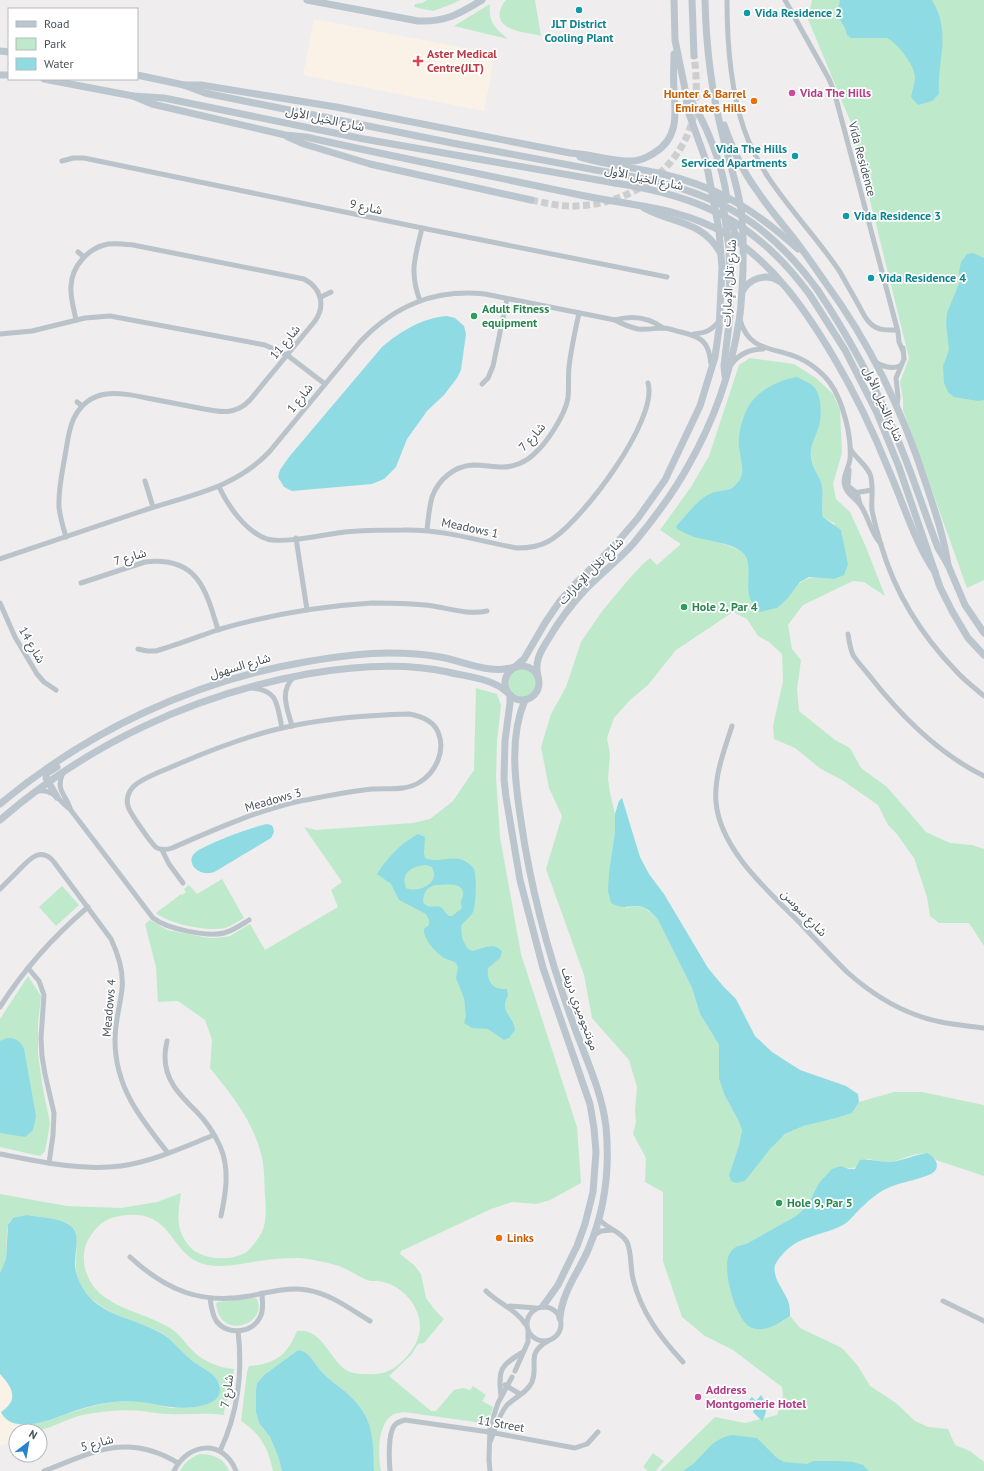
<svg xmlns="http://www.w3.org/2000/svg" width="984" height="1471" viewBox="0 0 984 1471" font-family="'PT Sans','Noto Sans Arabic',sans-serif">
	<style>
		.commercial { fill: #faf2e7 }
		.green { fill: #beeacb; fill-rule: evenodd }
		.water { fill: #8fdbe3; fill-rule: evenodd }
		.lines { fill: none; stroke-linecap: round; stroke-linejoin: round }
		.secondary-tunnel { stroke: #cdcecf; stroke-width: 7; stroke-dasharray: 7 3.5; stroke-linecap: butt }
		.street { stroke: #b9c3c9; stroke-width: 5 }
		.secondary { stroke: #bac5cd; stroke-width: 7 }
		.secondary-bridge { stroke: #bac5cd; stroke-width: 7 }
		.culture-dot { fill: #0f9aa8; stroke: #fff; stroke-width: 1.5 }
		.health-dot { fill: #e0444e; stroke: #fff; stroke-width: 1.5 }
		.hotel-dot { fill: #d1479c; stroke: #fff; stroke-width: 1.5 }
		.food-dot { fill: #e8710a; stroke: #fff; stroke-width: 1.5 }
		.leisure-dot { fill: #2e9e5b; stroke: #fff; stroke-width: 1.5 }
		.labels { text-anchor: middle; stroke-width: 3.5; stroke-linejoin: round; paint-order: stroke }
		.culture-label { font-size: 12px; font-weight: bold; fill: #0d838f; stroke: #fff; text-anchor: start }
		.health-label { font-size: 12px; font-weight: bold; fill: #be3a42; stroke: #fff; text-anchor: start }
		.hotel-label { font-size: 12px; font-weight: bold; fill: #b23c85; stroke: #fff; text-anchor: start }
		.food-label { font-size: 12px; font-weight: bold; fill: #c56008; stroke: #fff; text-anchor: end }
		.street-label { font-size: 12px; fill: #475259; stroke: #fff }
		.leisure-label { font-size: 12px; font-weight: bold; fill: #27864d; stroke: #fff; text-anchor: start }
	</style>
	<rect width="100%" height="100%" fill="#efeded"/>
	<g class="commercial">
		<polygon points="314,19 495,54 484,111 303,75"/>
		<polygon points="0,1374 10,1385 12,1393 10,1402 1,1412 3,1417 13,1422 27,1424 30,1431 16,1431 16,1440 0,1446"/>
	</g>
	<g class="green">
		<polygon points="427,0 460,0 452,4 433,11 414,7 415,4 422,3"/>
		<path d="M506,0H535L541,36C527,32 496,32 500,11C501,7 503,3 506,0Z"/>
		<polygon points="812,0 984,0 984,580 967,588 903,410 903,399 900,382 909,358 851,123 808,19"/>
		<path d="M490,4C488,22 495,28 508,39L454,26Z"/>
		<path d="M750,358L794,364L816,378L833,394L840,410L842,453L833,484L836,499L850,512L866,547L885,596L864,582L853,581L803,605L788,625L792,649L801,660L797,689L799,711L835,740L850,748L861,768L887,787L926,832L950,843L972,845L984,849V946L969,923H939L930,916L927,897L914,858L896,833L888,825L878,805L842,780L821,769L795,748L774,739L773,726L783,681L782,654L769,642L758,636L747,619L733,612L676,650L648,685L630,700L614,718L607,738L610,754L608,779L610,793L615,814V831L609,872L626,908L637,906L645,908L657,918L692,988L700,1014L719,1045V1079L724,1094L738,1120L742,1130L739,1145L729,1175L745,1181C756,1167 772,1143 786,1134C805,1122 830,1119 852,1113L859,1102L894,1092H922L984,1105V1176L936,1160C924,1145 905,1160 890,1162C882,1162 875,1160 868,1159C857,1167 855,1171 841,1166L819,1183L807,1206L796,1216L746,1244L739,1245L782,1322L790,1316L800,1328L842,1348L858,1366L870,1386L896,1403L915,1421L928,1427L948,1429L955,1445L970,1451L984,1462V1471H660L715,1417L745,1423L777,1415L783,1396L782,1387L733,1350L705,1336L682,1317L663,1261V1192L645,1182L646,1158L633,1134L636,1122L635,1111L637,1087L629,1060L592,1018L584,975L546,869L562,816L549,788L541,747L551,714L566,687L581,642L603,610L629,579L642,565L650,558L657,565L681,544L660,530L691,487L709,456L739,365ZM818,395C820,404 822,413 820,422C818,431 812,439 811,448C809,462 817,471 821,483C825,493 821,506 823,517L834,523L844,549L848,564L834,579C815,577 806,574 793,590L748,583C749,570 750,562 742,551L676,526C685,517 694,504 704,498C717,489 736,494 742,475C745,466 739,457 739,448C738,438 741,427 744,418Z"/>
		<circle cx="522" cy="683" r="14"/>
		<path d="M476,688L497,694L501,705L497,741L496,777L500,837L521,954L577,1127L581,1183L550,1200L536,1204L512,1202L491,1209L401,1251L400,1254L414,1265L421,1274L426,1298L435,1310L444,1319L424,1343L418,1344L411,1355L389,1376L431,1411H436L454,1390L463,1388L470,1390L473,1386L486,1395L482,1401L493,1407C491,1414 489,1422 482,1423L404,1412C400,1413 394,1413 391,1416C377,1427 378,1455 381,1471H374C372,1438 374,1417 347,1393C339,1386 329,1380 322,1372C314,1364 310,1351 298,1350L264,1375L257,1383L256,1389V1412L259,1423L270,1437L278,1456L282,1471H273C268,1448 261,1434 241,1421L247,1372L249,1366C276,1364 287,1355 297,1331C321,1327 329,1358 346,1370C352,1374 361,1374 368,1374C378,1375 386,1373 394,1368C407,1359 420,1343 420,1326C420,1306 402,1286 383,1282C378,1280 372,1282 367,1280C358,1276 349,1270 339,1266C330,1263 307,1258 297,1258C285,1258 271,1259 259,1261C242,1263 226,1268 208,1265C167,1258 176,1203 115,1217C102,1220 93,1230 87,1242C83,1251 83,1261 86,1272C98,1308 141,1310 170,1328C180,1334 184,1342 192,1350C202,1361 219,1368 234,1369L232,1388L225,1404L224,1415C206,1412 188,1415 169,1414C160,1414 151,1412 142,1411C125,1409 105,1411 88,1414C67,1417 50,1431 30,1431L27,1424C57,1420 84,1405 115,1402C127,1401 140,1401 151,1403C158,1405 165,1407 172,1408C182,1408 193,1407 202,1405C210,1404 213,1402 217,1396C230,1379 198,1366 188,1358C179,1350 172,1339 162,1333C144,1323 123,1320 106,1309C97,1304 89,1298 83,1289C69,1266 81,1251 75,1230L69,1224L61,1221L27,1215L10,1221L7,1230L6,1259L0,1273V1194L67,1206L121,1208L157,1202L181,1193C179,1207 176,1221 182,1235C185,1241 191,1250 198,1253C211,1260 232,1260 245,1253C252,1248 258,1239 262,1232C267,1221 266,1207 265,1196C264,1182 265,1167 261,1154C253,1121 231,1094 210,1068L212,1040L205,1020L178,1001L158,1002L156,967L145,924L150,920L167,930L209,938H216L230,936L250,924L265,950L338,907L331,890L342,882L304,827L316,830L413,823L430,819L453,801L474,770Z"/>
		<path d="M222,879L244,918C238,921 232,926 225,928C208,932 169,924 156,913L181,894L182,895L186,892L184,889L189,885L197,894Z"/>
		<polygon points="62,886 79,905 56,926 39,907"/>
		<polygon points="28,976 41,996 38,1024 38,1054 43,1089 50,1123 45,1151 40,1156 0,1147 0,1019"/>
		<path d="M256,1298C271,1321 221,1344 216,1304L218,1302Z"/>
		<polygon points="653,1453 664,1461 656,1471 648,1471 643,1467"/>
		<path d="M200,1454C213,1454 224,1458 229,1471H180C185,1462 190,1458 200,1454Z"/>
	</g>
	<g class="water">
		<path d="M840,0H932C952,34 937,59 939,94L932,101L918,105L911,97C912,91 915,83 915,77C914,64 898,44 887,38H851L847,35L845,28L839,18L838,9Z"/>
		<polygon points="973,253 984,258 984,400 978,401 954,397 948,392 944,383 943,366 949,350 946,323 947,313 960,281 959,272 961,262 967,254"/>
		<path d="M447,316L455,318L464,326L466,334L461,370L457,378L444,395L427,411L407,439L396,467L384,479L372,484L292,491L284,487L278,477L280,470L289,457L382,347C401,331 422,318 447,316Z"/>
		<path d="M797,377C802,380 809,382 813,386C821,393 822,412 820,422C818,434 809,444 811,457C812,468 820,476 822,486C824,496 821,506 823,517L841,530L848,564L844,575L834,579L809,577L800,582L787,599L777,608L759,612C738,594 757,565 742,552C734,544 706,540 694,537C689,535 683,532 677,529L676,526C687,515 697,499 712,493C723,489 730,493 739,481C746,470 740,460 739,448C737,436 743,414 750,404C759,390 781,379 797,377Z"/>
		<path d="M622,798L640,857L649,874L664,894L708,968L723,986L736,999L755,1036L772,1052L800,1070L846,1086L858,1094L859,1102L852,1113L836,1118L803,1126L785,1134L770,1149L745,1181L736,1183L731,1181L729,1175L739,1145L742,1130L738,1120L724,1094L719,1079V1045L700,1014L692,988L657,918C653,915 650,910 645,908C633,902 627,912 611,903L608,891L609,872L615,831V814L619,801Z"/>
		<path d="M267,824L271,825L273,827L274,832L271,838L216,871C204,878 186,867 193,855C198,846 255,826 267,824Z"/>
		<path d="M418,834L425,837L424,853L425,858C437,863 447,857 459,859C464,860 471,864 474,869C477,876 476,905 473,912C470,918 464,921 461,926L462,938L467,948L472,951C482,949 495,941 502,952L500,958L488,968C487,975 489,985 497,988C500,989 504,989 507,989L508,995C499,1014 513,1014 515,1030L509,1038L504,1040L488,1029L472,1028L464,1023L466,1016L464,998L456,978L458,967L456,963C452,960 448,960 444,958C436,953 423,939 424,929L429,925V920L426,914L399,900L391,884L377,874C388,857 400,844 418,834ZM426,865L432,867C433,870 435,874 434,877C430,888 415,892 406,888C400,872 413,866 426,865ZM435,885C443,885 464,881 463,894C463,900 459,900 462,906L461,909L452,916H449C446,914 444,910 442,908C436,903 429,911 423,902C424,892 426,888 435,885Z"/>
		<path d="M7,1038C16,1038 20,1041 24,1049L36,1116L33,1130L25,1137L0,1133V1041Z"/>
		<path d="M927,1153C934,1156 941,1165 934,1172C925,1179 899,1182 888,1188C876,1193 866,1203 857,1212C852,1217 848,1223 841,1226C821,1236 797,1236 782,1255C779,1258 777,1261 775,1265C772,1278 784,1290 788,1301C790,1306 790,1311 790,1316C780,1323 763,1334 750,1327C735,1318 722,1270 729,1255C732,1248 738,1245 746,1244L796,1216L807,1206L819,1183L832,1169L841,1166L849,1169H855L860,1160C870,1159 879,1162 889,1162C902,1161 914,1155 927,1153Z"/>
		<path d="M27,1215C38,1217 58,1218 68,1224C83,1232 74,1252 75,1266C77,1281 85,1295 97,1304C116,1318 140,1321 161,1333C172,1339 179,1350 190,1359C197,1365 207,1369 214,1376C218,1380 220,1385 220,1390C220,1408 184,1409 171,1407C161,1406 151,1403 141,1402C132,1401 123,1401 114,1402C104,1403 94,1405 84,1408C64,1413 14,1440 1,1412C20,1400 12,1387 0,1374V1273L6,1259L8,1225L13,1218Z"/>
		<path d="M298,1350C310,1351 314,1364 322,1372C329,1380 339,1386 347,1393C374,1417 373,1438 374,1471H282L278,1456L270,1437L259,1423L256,1412V1389L257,1383L264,1375Z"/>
		<path d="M761,1395C767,1404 768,1412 762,1421L753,1412L755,1407L748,1401L752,1397L756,1401Z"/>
		<path d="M732,1435L757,1438L777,1458L784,1462L807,1464L813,1461H836L853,1462L863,1465L869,1471H683C688,1467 694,1464 698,1459C710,1447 714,1439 732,1435Z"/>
	</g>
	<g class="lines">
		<path class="secondary-tunnel" d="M531,200C546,203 561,207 577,206C621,204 663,182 684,142C698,116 698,84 694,56"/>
		<g class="street">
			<path d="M727,0C727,43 730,88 744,129C763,185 808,224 840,272C846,283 852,293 858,304C862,311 865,319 871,324C878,331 888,330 897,330"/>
			<polyline points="785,0 829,79 834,91 898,332 899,342 903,351"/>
			<polyline points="62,161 73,158 84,158 422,228 667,277"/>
			<polyline points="78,252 84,257"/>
			<polyline points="321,297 331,292"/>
			<path d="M420,301C409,271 415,258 422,228"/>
			<path d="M615,320C633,315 648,317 663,328"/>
			<path d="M740,320C749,350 769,347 794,356C808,361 822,372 830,383C843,401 852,437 850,459C849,467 844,474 844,482C845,494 856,498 861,506C869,518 871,534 881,544"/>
			<polyline points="0,334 32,331 85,318 110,316 265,345 287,355 325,384"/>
			<path d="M694,334C706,333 712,330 720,320"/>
			<path d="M875,362C884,367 891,369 900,366"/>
			<path d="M731,365C738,354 751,349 763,349"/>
			<polyline points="482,384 488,378 493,366 507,299"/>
			<polyline points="77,402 82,406"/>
			<polyline points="897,405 898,397 896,378 904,359 903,348"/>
			<path d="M851,450C856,458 866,465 870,474C874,485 871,498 872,510C874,522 878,534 881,545C895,593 923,637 957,672C965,681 975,688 984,696"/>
			<polyline points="849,470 848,486 857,493 860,504"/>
			<polyline points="145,481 153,507"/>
			<path d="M219,487C228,506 246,532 267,539C284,544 326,534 345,532C365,530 384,530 403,530C442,529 479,541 517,548C528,548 539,547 549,541C581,523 659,419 648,383"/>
			<polyline points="854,493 872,490"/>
			<path d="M427,530C428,520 429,508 432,497C438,480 454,466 473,465C483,465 493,467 503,467C514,467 526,462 534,454C547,443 565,415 568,398C569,388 568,377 569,367C571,349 575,331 579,313"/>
			<path d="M66,537C63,527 60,517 59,507C58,488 63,469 66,450C68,439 69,428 74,418C91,385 122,393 152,399C168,402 184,405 199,408C219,412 235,416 250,400L315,321C326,305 321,288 304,279L133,245C124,244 116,243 108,244C88,248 72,266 71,286C70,297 74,309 76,320"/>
			<polyline points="296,538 307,610"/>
			<path d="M0,559C47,543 94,527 142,511C189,495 235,489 270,451L360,342C395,305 435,289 485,294L615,320C622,324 630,327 638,329C647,330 655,328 663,328C669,328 675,331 681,332C702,337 709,342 711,364"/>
			<path d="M81,583L145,562C197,556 206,589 218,630"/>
			<polyline points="0,603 15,637 37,674 44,682 56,690"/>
			<path d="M848,634C849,641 850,648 853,655C858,663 866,671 872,679C903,718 939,754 984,776"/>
			<path d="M138,649L147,651H156C177,645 197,637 217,630C265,616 322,606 372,603C393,603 413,603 433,606C451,609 469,615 487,611"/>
			<path d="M252,688C279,690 277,706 282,728"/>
			<path d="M409,714C421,716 433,720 438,732C446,750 436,772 420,782C406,791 388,788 372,789C351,791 322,797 300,801C255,811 214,830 172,848C167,850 162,850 157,848C153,846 129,812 128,806C126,800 128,792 133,787C141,778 165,770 176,765C213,749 252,734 291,726C330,718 369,715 409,714Z"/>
			<path d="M292,726C287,708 279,691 294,677"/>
			<path d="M732,726C724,751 714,776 716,802C720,849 767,890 799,922C815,939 831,956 847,972C875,997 905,1015 941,1022C955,1025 970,1026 984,1028"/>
			<path d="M63,773C55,790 66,795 70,808"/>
			<path d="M38,791C54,789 59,801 70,809L153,918C167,929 207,937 224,933C233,931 241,925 249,920"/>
			<polyline points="162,850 169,864 183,883"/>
			<path d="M0,889C6,883 12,877 18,871C28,861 40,845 54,862L111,939C118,954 124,971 122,989C120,1006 115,1022 115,1040C115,1087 140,1118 168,1153"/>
			<polyline points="28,968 39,981 44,995 41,1038 42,1056 45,1074 54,1113 53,1135 49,1163"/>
			<path d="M0,1007C24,969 54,936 88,907"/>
			<path d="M167,1041C166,1046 165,1052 165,1057C165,1081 180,1095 196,1111C206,1121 214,1133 220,1146C230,1169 226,1192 221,1216"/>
			<path d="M0,1154C40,1162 81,1171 121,1166C154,1161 184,1147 214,1135"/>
			<path d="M599,1219C607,1229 621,1231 627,1242C632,1253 630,1267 633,1279C641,1312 660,1337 683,1362"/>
			<polyline points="594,1235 601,1231 612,1230"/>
			<path d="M130,1257C166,1290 201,1305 250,1296C269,1292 288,1287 307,1290C331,1294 350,1309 370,1321"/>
			<path d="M486,1291C499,1304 516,1309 526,1325"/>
			<path d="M210,1298C211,1306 212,1315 217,1322C229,1336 254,1333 261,1315C264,1308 262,1300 262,1293"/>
			<polyline points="943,1301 984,1321"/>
			<polyline points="510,1306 536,1308"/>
			<circle cx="544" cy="1324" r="17"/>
			<polyline points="515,1371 528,1342 528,1332"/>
			<polyline points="505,1385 520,1394"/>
			<path d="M501,1396C498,1369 500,1366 523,1352"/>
			<path d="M490,1442C495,1430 498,1416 507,1405C515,1397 527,1393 532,1382C539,1364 525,1354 548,1341"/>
			<path d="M220,1451C238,1413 243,1373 238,1331"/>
			<path d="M44,1471C94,1452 127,1432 178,1463"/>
			<path d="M174,1471C188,1442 224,1439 236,1471"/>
			<path d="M390,1471C389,1460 388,1435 394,1426C397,1422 401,1421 405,1420L489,1432L575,1448L587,1444L598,1432"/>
			<polyline points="490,1471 489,1459 490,1427 498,1403 512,1377"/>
		</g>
		<g class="secondary">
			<path d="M307,0L418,21C446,22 459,14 482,0"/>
			<polyline points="692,0 694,56"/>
			<polyline points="0,51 9,52"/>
			<polyline points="0,75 9,75"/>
			<polyline points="137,75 184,85 205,93 452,143 617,174"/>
			<polyline points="44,79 133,96 164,98 364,139 615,183"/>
			<path d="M184,85H201L336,107L570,153C592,154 613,162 634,161C642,160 648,157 654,153C678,139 676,115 674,90C673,78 674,66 674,54"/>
			<path d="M686,94C705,118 724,169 727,200"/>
			<path d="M133,96L152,104L285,135L306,137C399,158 492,176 585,196C634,206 683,208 726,234C773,263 805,309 833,356C855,393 874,433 890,473C904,505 915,543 935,572"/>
			<path d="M724,125C732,148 743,172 758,192C768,207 780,221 791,235C803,250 814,266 825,282C870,343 903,412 926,484C935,511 944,537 948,565"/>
			<polyline points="288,137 304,144 370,164 531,200"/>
			<path d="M580,157C605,165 632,167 658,173C717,186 754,209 798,249"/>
			<polyline points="713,191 720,199 724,211 729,248 730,315 724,366 725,376"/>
			<path d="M644,208C673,224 701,220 720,252"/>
			<polyline points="730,220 735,233 741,243"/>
			<path d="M817,289C847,334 873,381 894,431C911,469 923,509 938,548L948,565L965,605L984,633"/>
			<path d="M742,292C749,278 766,273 779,281"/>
			<polyline points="810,295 845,350 877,413 899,467 940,587 952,611 968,638 984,655"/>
			<circle cx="522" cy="683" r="17"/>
			<polyline points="516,666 524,659 545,623 560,601 576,583 614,546 638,518 665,480 700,406 715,357 719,329 722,268 719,230 706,161 687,108 686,94 675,40 674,0"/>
			<path d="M538,676C534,661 541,651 549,638C559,621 571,605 584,591C600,574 618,561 633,544C653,520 672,495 687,468C713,423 731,373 739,321C742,304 742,286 743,269C743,249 744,229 741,209C737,183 728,159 722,133C711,89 706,45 705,0"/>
			<polyline points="510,695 510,703 505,741 504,779 506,797 520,880 543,968 590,1104 594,1128 596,1152 593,1192 585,1224 577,1246 558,1285 543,1306"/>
			<path d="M525,700C509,737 515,782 521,821C531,891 550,960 574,1026C586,1059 602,1092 606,1127C610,1169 605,1211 588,1250C578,1273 562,1292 560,1318"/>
			<polyline points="57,767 47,773 46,778 57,797"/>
			<path d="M0,804C88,731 193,681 305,662C334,657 361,653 389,653C406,653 424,654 440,657C464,661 490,675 514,667"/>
			<path d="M0,820C88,744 193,695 307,674C353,666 402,662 448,672C468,677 491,678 507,692"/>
		</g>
		<g class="secondary-bridge">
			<path d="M617,174C706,188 763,215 817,289"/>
			<path d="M615,183C702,196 757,223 810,295"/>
		</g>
	</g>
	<g class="culture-dot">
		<circle cx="579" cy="10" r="4"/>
		<circle cx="747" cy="13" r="4"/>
		<circle cx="795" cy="156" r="4"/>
		<circle cx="846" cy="216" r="4"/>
		<circle cx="871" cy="278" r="4"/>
	</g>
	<path class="health-dot" d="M416 55h4v4h4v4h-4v4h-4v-4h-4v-4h4z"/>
	<g class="hotel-dot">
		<circle cx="792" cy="93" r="4"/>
		<circle cx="698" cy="1397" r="4"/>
	</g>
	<g class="food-dot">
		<circle cx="754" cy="101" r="4"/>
		<circle cx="499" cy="1238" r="4"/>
	</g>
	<g class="leisure-dot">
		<circle cx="474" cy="316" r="4"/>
		<circle cx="684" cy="607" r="4"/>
		<circle cx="779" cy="1203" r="4"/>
	</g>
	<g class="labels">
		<g class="culture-label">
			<text x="755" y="17">Vida Residence 2</text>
			<text x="579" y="28" text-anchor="middle">JLT District<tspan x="579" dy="14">Cooling Plant</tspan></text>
			<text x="787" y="153" text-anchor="end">Vida The Hills<tspan x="787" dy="14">Serviced Apartments</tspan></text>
			<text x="854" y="220">Vida Residence 3</text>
			<text x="879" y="282">Vida Residence 4</text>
		</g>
		<g class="health-label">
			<text x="427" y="58">Aster Medical<tspan x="427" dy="14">Centre(JLT)</tspan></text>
		</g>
		<g class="hotel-label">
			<text x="800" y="97">Vida The Hills</text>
			<text x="706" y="1394">Address<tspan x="706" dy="14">Montgomerie Hotel</tspan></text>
		</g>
		<g class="food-label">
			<text x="746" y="98">Hunter &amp; Barrel<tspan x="746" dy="14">Emirates Hills</tspan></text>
			<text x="507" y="1242" text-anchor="start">Links</text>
		</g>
		<g class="street-label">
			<text transform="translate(325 119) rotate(12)" y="4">شارع الخيل الأول</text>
			<text transform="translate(862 159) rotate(75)" y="4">Vida Residence</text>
			<text transform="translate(644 178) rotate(12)" y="4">شارع الخيل الأول</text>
			<text transform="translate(366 207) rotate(12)" y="4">شارع 9</text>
			<text transform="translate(729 283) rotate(-86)" y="4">شارع تلال الإمارات</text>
			<text transform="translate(285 342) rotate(-51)" y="4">شارع 11</text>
			<text transform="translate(300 398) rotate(-51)" y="4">شارع 1</text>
			<text transform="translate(883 404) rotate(66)" y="4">شارع الخيل الأول</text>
			<text transform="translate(532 437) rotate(-48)" y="4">شارع 7</text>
			<text transform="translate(470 528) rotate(12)" y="4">Meadows 1</text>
			<text transform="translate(130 557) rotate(-16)" y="4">شارع 7</text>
			<text transform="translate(591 571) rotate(-46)" y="4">شارع تلال الإمارات</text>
			<text transform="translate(32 645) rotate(60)" y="4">شارع 14</text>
			<text transform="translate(240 666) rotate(-16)" y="4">شارع السهول</text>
			<text transform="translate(273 800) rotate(-16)" y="4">Meadows 3</text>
			<text transform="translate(804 913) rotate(46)" y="4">شارع سوسن</text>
			<text transform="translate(109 1008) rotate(-85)" y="4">Meadows 4</text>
			<text transform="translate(580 1009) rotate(70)" y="4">مونتجوميري دريف</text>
			<text transform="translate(227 1391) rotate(-82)" y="4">شارع 7</text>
			<text transform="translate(501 1424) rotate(10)" y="4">11 Street</text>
			<text transform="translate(97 1443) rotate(-15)" y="4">شارع 5</text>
		</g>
		<g class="leisure-label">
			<text x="482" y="313">Adult Fitness<tspan x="482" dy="14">equipment</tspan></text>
			<text x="692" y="611">Hole 2, Par 4</text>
			<text x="787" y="1207">Hole 9, Par 5</text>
		</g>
	</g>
	<rect x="8" y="8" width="130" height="72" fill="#ffffff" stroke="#b5babd"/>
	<rect x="16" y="21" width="20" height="6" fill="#bac5cd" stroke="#b5babd"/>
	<text x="44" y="28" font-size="12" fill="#475259">Road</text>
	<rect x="16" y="38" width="20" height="12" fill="#beeacb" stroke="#b5babd"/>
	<text x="44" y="48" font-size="12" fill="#475259">Park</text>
	<rect x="16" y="58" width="20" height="12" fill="#8fdbe3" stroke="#b5babd"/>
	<text x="44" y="68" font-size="12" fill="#475259">Water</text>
	<g transform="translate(28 1443) rotate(31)"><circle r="19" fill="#ffffff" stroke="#b5babd"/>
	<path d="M0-3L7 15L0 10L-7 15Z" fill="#2883ce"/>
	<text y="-6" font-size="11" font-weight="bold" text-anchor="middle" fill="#475259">N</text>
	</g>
</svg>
